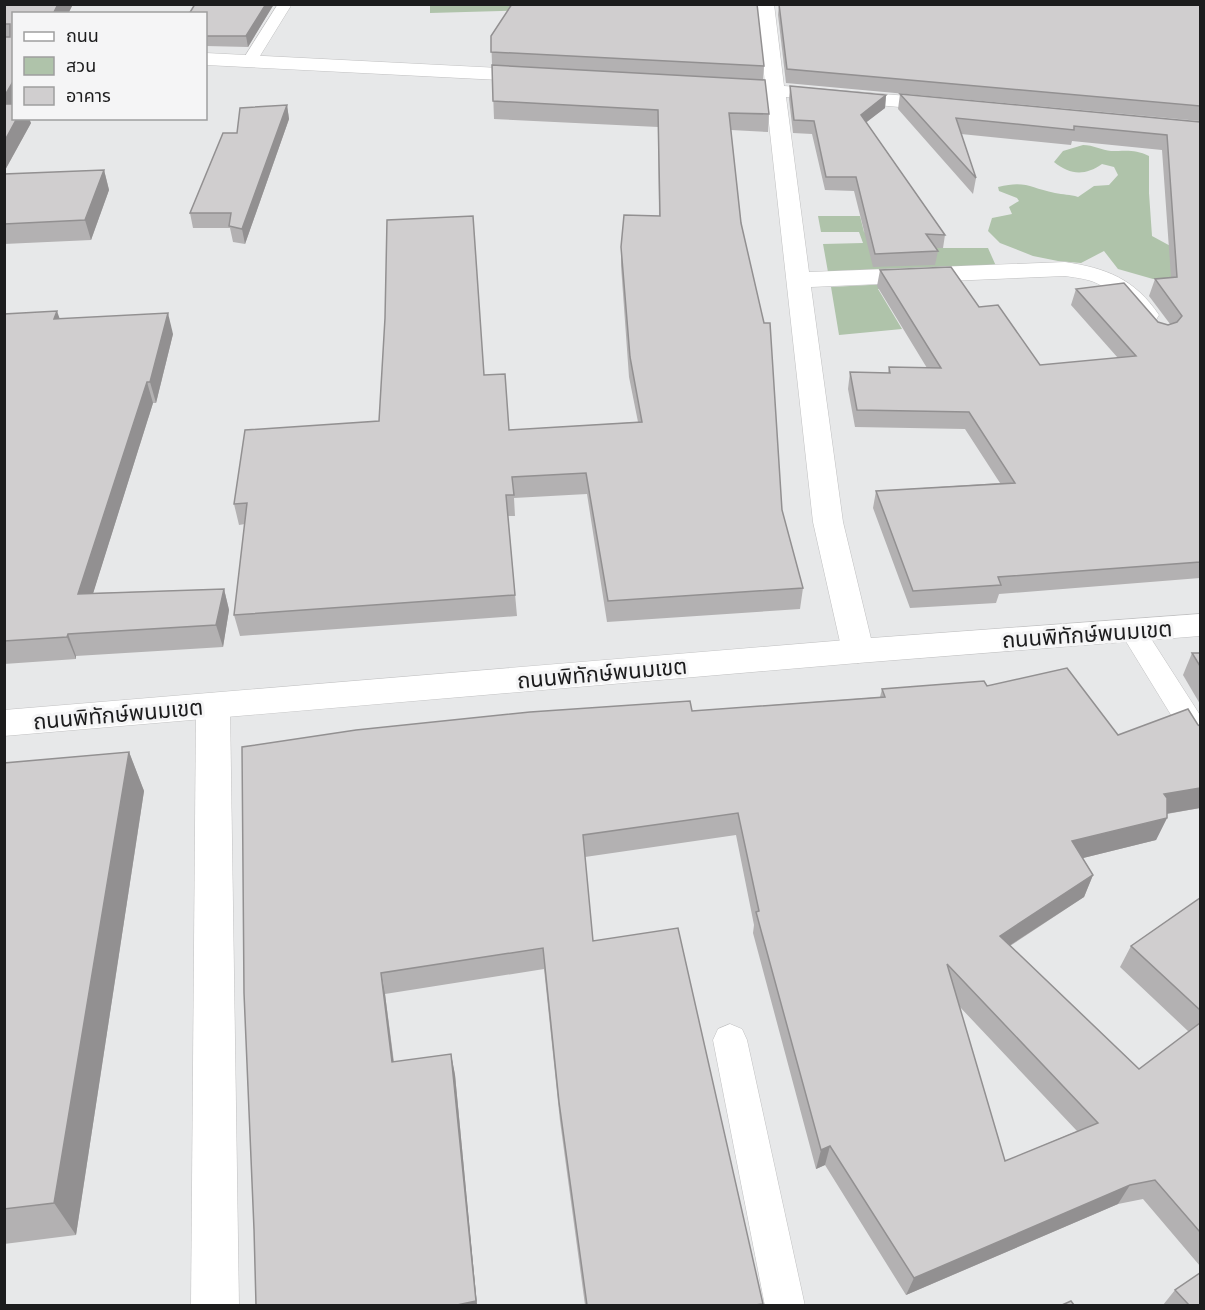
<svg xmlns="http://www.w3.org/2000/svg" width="1205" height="1310" viewBox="0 0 1205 1310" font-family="Signika,'Noto Sans Thai',sans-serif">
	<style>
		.green { fill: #afc3aa }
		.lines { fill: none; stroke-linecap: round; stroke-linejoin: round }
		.service-casing { stroke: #c0c0c1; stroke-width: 1 }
		.minor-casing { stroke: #c0c0c1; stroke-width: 1 }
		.primary-casing { stroke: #c0c0c1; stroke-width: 1 }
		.service { fill: #fff; fill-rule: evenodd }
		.minor { fill: #fff; fill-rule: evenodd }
		.primary { fill: #fff; fill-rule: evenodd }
		.wall { fill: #b3b1b2; fill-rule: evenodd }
		.shaded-wall { fill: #929091 }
		.building { fill: #d0cecf; stroke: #929091; stroke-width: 1.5; fill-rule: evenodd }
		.labels { text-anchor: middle; stroke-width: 6; stroke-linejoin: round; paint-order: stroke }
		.street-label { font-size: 22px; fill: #1c1c1d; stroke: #f5f5f6 }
	</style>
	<rect width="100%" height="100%" fill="#e7e8e9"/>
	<g class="green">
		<polygon points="430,4 745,4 430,13"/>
		<path d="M1083,145C1093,145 1102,150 1111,151C1126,151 1135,149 1149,156V193L1152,236L1187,255L1175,280L1153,279L1118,269L1104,251L1081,263L1058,261L1033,256L1000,243L988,231L992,218L1012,214L1009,207L1019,201L1017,198L999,191L998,187C1026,180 1030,188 1055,193C1063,195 1070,194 1078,197L1094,186L1109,185L1118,175L1114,167L1102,164C1085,176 1070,175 1054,162L1063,151Z"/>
		<polygon points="818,216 860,216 864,232 895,248 988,248 996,266 828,272 823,244 863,243 859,232 821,232"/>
		<polygon points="947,281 878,289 902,329 839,335 831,287"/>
	</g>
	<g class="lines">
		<defs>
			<g id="service">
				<polygon points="278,4 292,4 255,64 245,64 242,61"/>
				<polygon points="1132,621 1141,623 1200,715 1200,749 1190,746 1119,630 1123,623"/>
				<polygon points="730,1024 742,1029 747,1040 805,1306 765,1306 713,1040 718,1029"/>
			</g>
			<g id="minor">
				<path d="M757,4H774L784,86L945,99L952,101L955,105L952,109L945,111L786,97L809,272L1065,262C1106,268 1135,279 1159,315L1156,320C1132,326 1121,297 1102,286C1091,279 1078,278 1065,276L811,287L843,522L874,651L870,659L858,663L846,659L842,651L813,522L766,96L721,92L714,90L711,86L714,82L721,80L765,84Z"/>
				<polygon points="206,53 538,70 545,72 547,76 545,80 538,82 206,65"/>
				<polygon points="213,693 225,697 230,706 239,1306 191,1306 196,706 201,697"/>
			</g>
			<polygon id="primary" points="1200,614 1200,636 858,663 4,736 4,710 858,639"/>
		</defs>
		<use href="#service" class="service-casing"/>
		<use href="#minor" class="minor-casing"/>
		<use href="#primary" class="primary-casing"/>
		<use href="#service" class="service"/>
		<use href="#minor" class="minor"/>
		<use href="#primary" class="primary"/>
	</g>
	<g class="wall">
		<polygon points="73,4 68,14 14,14 14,118 31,123 4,172 4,5"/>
		<polygon points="195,4 274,4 248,47 206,46 206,14"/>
		<polygon points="779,4 1200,4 1200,121 786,83 778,15"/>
		<polygon points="491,36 764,66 763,80 769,114 768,132 731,130 741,223 782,510 803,588 800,609 607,622 587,494 514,498 515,516 508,516 517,616 240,636 234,615 245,524 239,525 234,504 379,421 484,375 509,430 638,422 629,377 621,266 621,247 659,216 658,127 494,119"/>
		<polygon points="790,86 886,95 885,108 866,122 945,235 943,248 935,248 938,251 935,265 873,267 854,191 825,190 812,134 793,133 789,99"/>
		<polygon points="900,94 1200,122 1200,578 999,594 996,603 910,608 873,508 876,491 1000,483 965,429 855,427 848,389 850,372 888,373 889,367 927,368 877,286 880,270 979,307 1040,365 1118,358 1071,305 1076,289 1158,322 1168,325 1170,324 1149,296 1155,279 1171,277 1162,150 1072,141 1071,145 961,134 976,178 973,194 898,109"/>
		<polygon points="287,105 289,119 245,244 233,242 230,228 193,228 190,213 237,133"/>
		<polygon points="104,170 109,190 91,240 4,244 4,174"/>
		<polygon points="4,314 60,319 173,334 156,403 153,403 93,593 224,589 229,610 223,647 76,656 76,659 4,664"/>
		<polygon points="1192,653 1200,653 1200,704 1183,675"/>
		<path d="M987,686L1118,735L1198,725L1200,726V808L1167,814V818L1156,840L1083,858L1093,875L1084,897L1010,946L1139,1069L1189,1032L1120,967L1131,946L1200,898V1266L1143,1199L1118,1204L906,1295L825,1165L816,1169L753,933L754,925L736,835L585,857L593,941L763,1304V1305H585L560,1121L544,969L385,994L394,1062L451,1054L455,1075L477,1305H256L254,1229L244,993L692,711L880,697L882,689ZM959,1006L1077,1131L1005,1161Z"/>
		<polygon points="129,752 144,791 76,1235 4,1244 4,763"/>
		<polygon points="1175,1290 1200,1305 1163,1305"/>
	</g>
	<g class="shaded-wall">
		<polygon points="58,4 73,4 68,14 53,14"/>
		<polygon points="266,4 274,4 248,47 246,36"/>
		<polygon points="14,80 14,109 4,118 4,97"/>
		<polygon points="886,95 885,108 859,128 861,115"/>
		<polygon points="287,105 289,119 245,244 242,229"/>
		<polygon points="17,118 29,118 31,123 4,172 4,142"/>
		<polygon points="104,170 109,190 91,240 85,220"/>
		<polygon points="57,311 64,331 54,319"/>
		<polygon points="168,313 173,334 156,403 150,382"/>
		<polygon points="147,382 153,403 86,616 78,594"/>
		<polygon points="224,589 229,610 223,647 216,625"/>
		<polygon points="68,634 76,656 76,659 67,637"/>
		<polygon points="129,752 144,791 76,1235 54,1203"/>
		<polygon points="1200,788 1200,808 1153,816 1164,794"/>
		<polygon points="1167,818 1156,840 1063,863 1072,841"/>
		<polygon points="1093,875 1084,897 992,957 1000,936"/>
		<polygon points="381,973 385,994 396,1082 392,1062"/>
		<polygon points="451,1054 455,1075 477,1305 457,1305"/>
		<polygon points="830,1146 825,1165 816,1169 821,1150"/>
		<polygon points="1130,1185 1118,1204 906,1295 914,1278"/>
	</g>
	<g class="building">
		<polygon points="5,4 58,4 53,14 14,14 14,80 4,97 4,37 10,37 10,24 4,24"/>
		<polygon points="195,4 266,4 246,36 206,36 206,14 189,14"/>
		<polygon points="512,4 757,4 764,66 491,52 491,36"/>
		<polygon points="779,4 1200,4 1200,106 787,69"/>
		<polygon points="492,65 765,80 769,114 729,113 741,223 764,323 770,323 782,510 803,588 608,601 586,473 512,477 514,495 506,495 515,595 234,615 247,503 234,504 245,430 379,421 385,318 387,220 473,216 484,375 505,374 509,430 642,422 630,357 621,247 624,215 660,216 658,110 493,101"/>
		<polygon points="790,86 886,95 861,115 945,235 926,234 938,251 875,254 856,177 826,177 814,121 794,120"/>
		<polygon points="900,94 1200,122 1200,562 998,577 1001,585 913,591 876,491 1015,483 969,412 857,410 850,372 890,373 889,367 941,368 880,270 951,267 979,307 998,305 1040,365 1136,356 1076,289 1124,283 1158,322 1168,325 1177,322 1182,316 1155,279 1177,277 1167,135 1074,126 1074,130 956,118 976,178"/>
		<polygon points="4,104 14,104 14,118 17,118 4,142"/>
		<polygon points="287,105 242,229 229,226 231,213 190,213 223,133 237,133 240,108"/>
		<polygon points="104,170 85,220 4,224 4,174"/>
		<polygon points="57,311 54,319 168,313 150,382 147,382 78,594 224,589 216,625 68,634 67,637 4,641 4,314"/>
		<polygon points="1192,653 1200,653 1200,666"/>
		<path d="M1067,668L1118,735L1188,709L1198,725L1200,726V788L1164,794L1167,798V818L1072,841L1093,875L1000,936L1139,1069L1200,1023V1232L1155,1180L1130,1185L914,1278L830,1146L821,1150L756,912L759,911L738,813L583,835L593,941L678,928L763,1304L755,1305H587L559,1102L543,948L381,973L392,1062L451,1054L476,1301L457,1305H256L254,1229L244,993L242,747L356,730L530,712L690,701L692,711L885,697L882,689L984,681L987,686ZM947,964L1098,1123L1005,1161Z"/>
		<polygon points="129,752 54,1203 4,1209 4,763"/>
		<polygon points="1200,898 1200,1010 1131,946"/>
		<polygon points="1200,1273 1200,1305 1189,1305 1175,1290"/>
		<polygon points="1071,1301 1074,1305 1062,1305"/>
	</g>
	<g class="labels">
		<g class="street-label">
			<text transform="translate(1087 634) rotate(-4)" y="8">ถนนพิทักษ์พนมเขต</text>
			<text transform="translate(602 673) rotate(-5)" y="8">ถนนพิทักษ์พนมเขต</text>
			<text transform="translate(118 714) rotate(-5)" y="8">ถนนพิทักษ์พนมเขต</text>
		</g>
	</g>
	<rect width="1205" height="1310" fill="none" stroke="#1c1c1d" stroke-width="12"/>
	<rect x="12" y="12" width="195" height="108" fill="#f5f5f6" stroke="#9e9e9f" stroke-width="1.5"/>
	<rect x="24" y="32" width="30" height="9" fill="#ffffff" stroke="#9e9e9f" stroke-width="1.5"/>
	<text x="66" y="42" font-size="18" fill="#1c1c1d">ถนน</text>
	<rect x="24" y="57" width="30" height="18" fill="#afc3aa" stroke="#9e9e9f" stroke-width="1.5"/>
	<text x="66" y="72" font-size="18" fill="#1c1c1d">สวน</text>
	<rect x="24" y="87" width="30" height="18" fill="#d0cecf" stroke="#9e9e9f" stroke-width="1.5"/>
	<text x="66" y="102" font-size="18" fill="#1c1c1d">อาคาร</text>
</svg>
